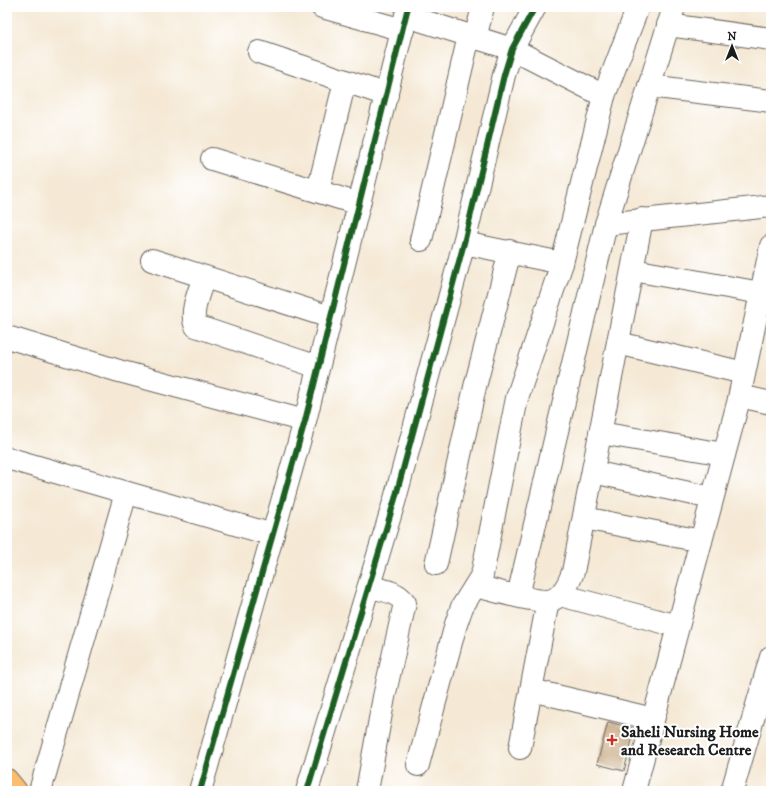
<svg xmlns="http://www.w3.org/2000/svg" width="778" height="798" viewBox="0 0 778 798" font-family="'IM FELL DW Pica',serif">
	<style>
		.building { fill: #c3a279 }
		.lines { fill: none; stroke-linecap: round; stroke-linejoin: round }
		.minor-casing { stroke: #68645d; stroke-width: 24 }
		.major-casing { stroke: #68645d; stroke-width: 24 }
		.minor { stroke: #fff; stroke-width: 22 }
		.major { stroke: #fbbd6e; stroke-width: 22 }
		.cycleway-casing { stroke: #fff; stroke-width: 8 }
		.cycleway { stroke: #1b5e20; stroke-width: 6 }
		.poi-dot { fill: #c8321e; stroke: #fff; stroke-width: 1.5 }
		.labels { text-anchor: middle; stroke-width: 4; stroke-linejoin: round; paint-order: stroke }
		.poi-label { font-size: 16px; font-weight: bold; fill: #1c1c1c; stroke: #fff; text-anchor: start }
	</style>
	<rect width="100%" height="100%" fill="#fff"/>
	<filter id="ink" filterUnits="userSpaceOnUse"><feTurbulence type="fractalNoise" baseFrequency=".025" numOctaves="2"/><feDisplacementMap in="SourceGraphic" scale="8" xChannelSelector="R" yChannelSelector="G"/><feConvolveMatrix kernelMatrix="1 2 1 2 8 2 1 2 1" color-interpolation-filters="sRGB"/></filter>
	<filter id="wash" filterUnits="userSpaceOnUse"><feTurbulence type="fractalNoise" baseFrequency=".012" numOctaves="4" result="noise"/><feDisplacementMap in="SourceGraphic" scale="16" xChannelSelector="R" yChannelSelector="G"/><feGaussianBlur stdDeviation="0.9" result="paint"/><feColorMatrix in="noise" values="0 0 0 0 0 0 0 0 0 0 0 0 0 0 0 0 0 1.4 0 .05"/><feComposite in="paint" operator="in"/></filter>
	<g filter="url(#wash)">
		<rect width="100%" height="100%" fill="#f5e9d5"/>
		<g id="blocks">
			<polygon class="building" points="608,722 635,729 624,771 597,764"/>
		</g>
	</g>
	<g filter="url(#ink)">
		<use href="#blocks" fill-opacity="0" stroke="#68645d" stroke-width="1"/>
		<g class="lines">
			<defs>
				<g id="minor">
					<polyline points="322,7 403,30"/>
					<polyline points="407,16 512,49 604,96"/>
					<polyline points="668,25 771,39"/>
					<polyline points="475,38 483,7"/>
					<polyline points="259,52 387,95"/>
					<polyline points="649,86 771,101"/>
					<polyline points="212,159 359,204"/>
					<polyline points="318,191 345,81"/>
					<polyline points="606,224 771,206"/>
					<polyline points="421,240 469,36"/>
					<polyline points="464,243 562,263"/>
					<polyline points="152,260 330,317"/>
					<polyline points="633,270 761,293"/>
					<path d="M204,277C200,290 189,312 196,326L318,367"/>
					<polyline points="7,337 119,371 305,421"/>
					<polyline points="618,343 744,373"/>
					<polyline points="740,396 771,403"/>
					<polyline points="600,433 724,454"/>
					<polyline points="7,458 273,535"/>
					<polyline points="593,472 712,498"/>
					<polyline points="584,518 701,541"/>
					<polyline points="436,564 475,387 510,251"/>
					<path d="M476,586C493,590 533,602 548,601C562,599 569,583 573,572L642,219"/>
					<polyline points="560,595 678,626"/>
					<polyline points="518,596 606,224 674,7"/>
					<polyline points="531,690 653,719"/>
					<polyline points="520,748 548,601"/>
					<polyline points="418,765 456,624 462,607 482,575 517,398 562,263 604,96 638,7"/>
					<polyline points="40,791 126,493"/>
					<polyline points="200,791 305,421 408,7"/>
					<polyline points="307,791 395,499 464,243 504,75 512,49 535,7"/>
					<path d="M367,791L384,697L405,603C397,591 382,590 369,587"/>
					<polyline points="634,791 738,403 771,246"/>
					<polyline points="732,791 771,657"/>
				</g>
				<polyline id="major" points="7,780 16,791"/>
			</defs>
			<use href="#minor" class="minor-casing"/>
			<use href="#major" class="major-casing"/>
			<use href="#minor" class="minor"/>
			<use href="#major" class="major"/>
			<defs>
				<g id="cycleway">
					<polyline points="200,791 305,421 408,7"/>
					<polyline points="307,791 395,499 464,243 504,75 512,49 535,7"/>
				</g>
			</defs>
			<use href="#cycleway" class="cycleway-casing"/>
			<use href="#cycleway" class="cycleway"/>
		</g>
	</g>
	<path class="poi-dot" d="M610 734h4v4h4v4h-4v4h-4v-4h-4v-4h4z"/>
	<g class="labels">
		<g class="poi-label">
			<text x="621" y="737">Saheli Nursing Home<tspan x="621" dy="18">and Research Centre</tspan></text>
		</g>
	</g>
	<rect width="778" height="798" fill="none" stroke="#fff" stroke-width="24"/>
	<g transform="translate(732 46)" stroke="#ffffff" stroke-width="3" paint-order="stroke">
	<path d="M0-3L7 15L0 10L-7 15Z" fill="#1c1c1c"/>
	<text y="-6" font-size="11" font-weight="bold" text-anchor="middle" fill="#1c1c1c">N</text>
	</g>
</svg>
